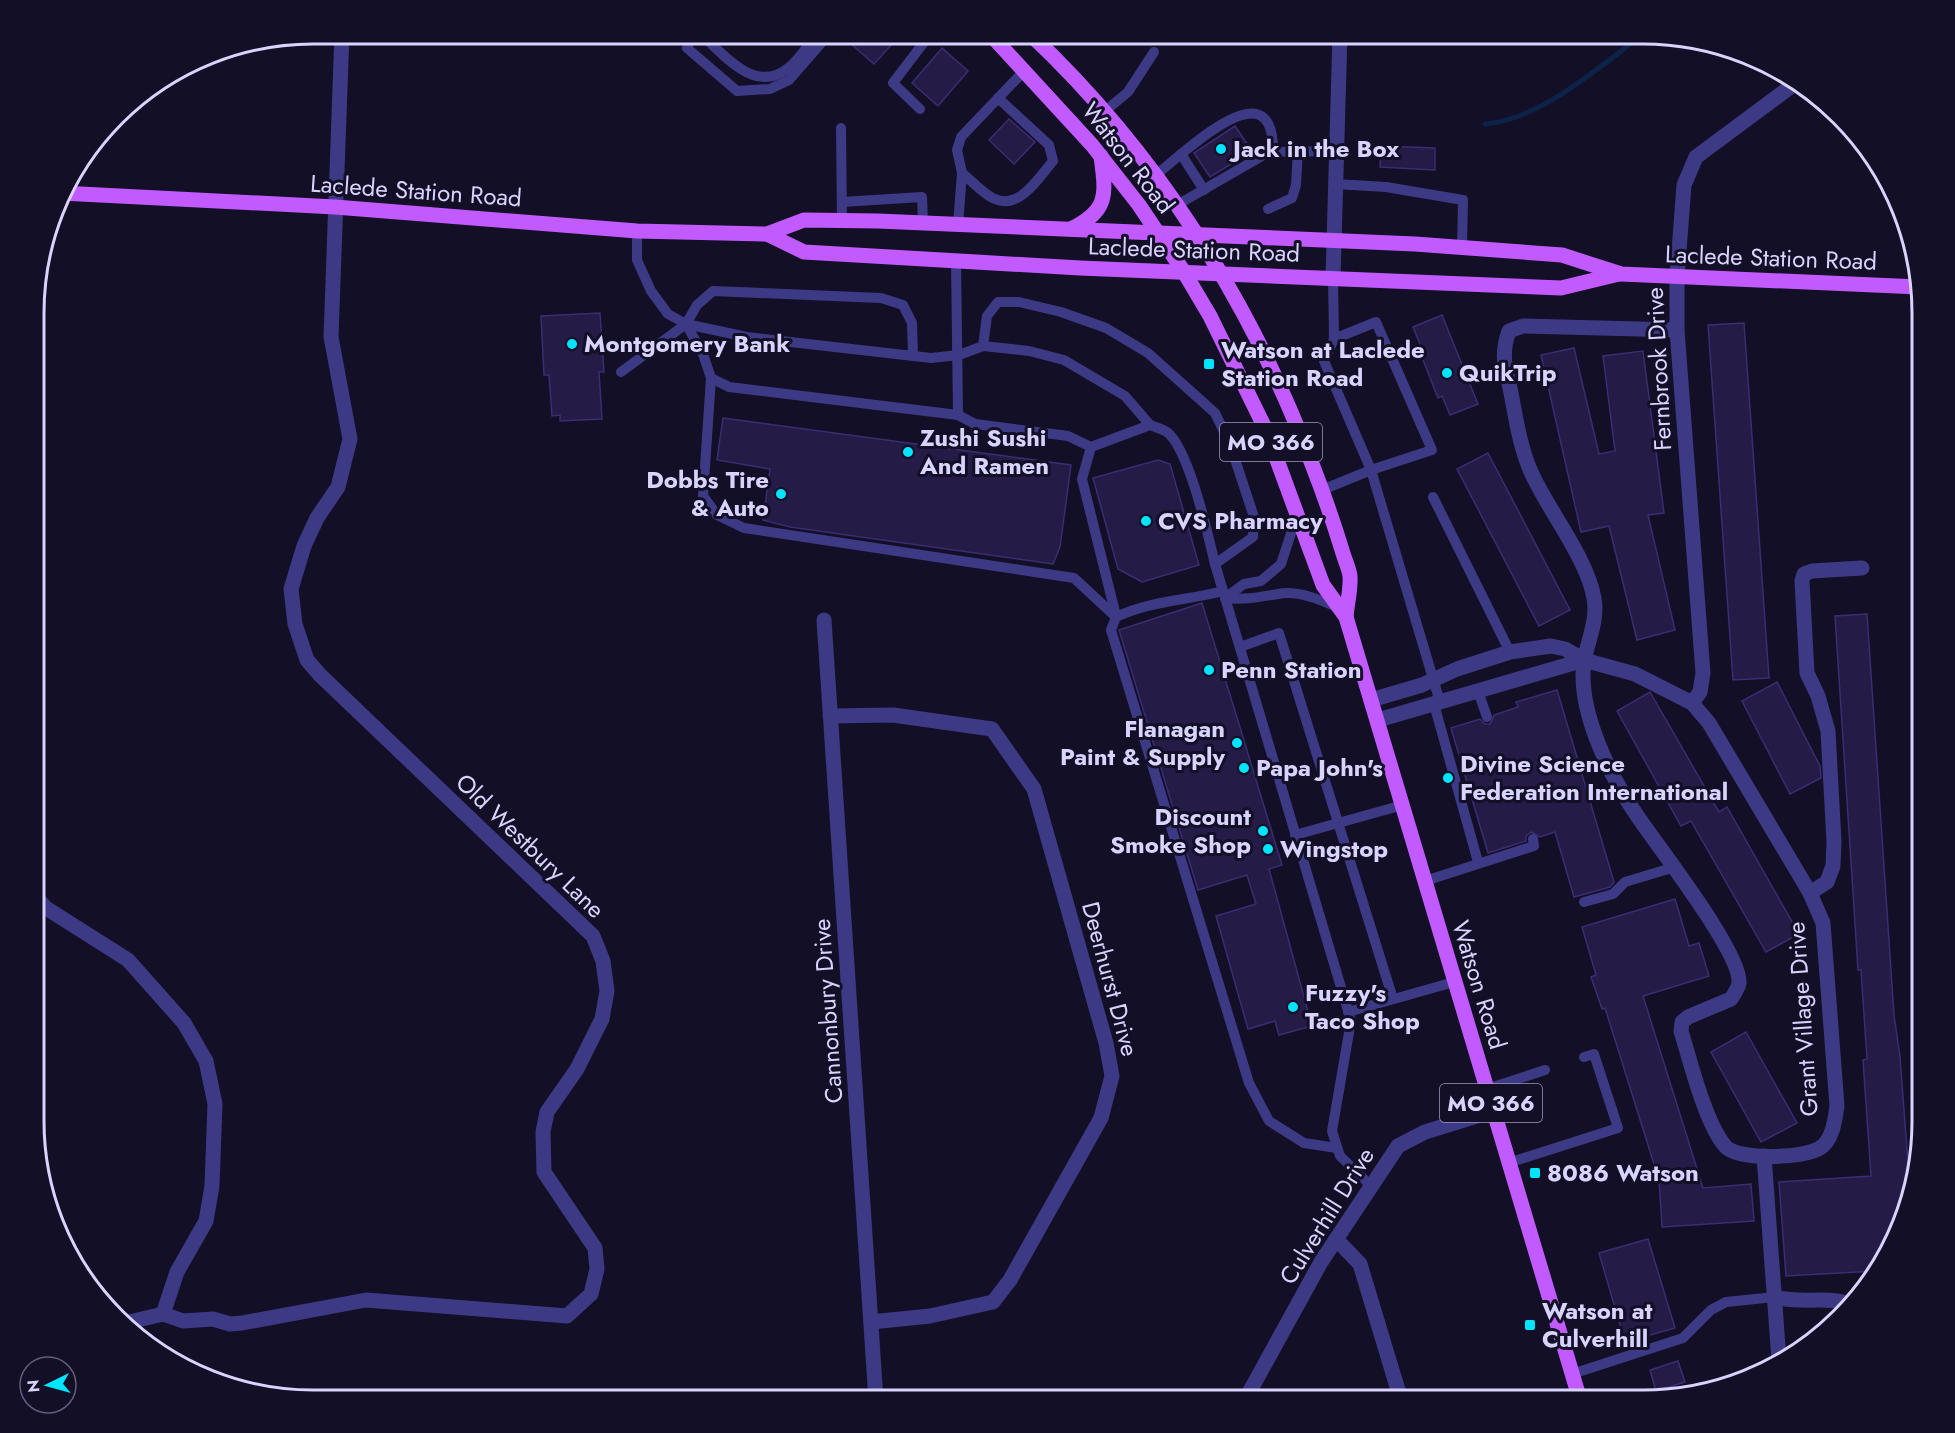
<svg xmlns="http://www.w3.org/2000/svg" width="1955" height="1433" viewBox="0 0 1955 1433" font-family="Jost,sans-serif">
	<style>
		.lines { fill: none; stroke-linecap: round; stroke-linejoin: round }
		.stream { stroke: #0c2248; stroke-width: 5 }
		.building { fill: #241b47; stroke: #3b2d73; stroke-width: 1.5 }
		.service { stroke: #3d3a85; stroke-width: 10 }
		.minor { stroke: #3d3a85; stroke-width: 15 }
		.tertiary { stroke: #3d3a85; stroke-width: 15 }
		.primary { stroke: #c25bff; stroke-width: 15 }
		.poi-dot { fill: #00e5ff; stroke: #130f26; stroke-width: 2 }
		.labels { text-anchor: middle; stroke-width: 6; stroke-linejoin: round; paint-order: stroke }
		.shield { fill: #130f26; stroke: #9e99be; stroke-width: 1.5 }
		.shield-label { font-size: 22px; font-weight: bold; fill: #d9d4ff }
		.poi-label { font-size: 24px; font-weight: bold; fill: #d9d4ff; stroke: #130f26; text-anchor: start }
		.street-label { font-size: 24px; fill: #d9d4ff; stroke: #130f26 }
		.rim { fill: none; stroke: #d9d4ff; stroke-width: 3 }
	</style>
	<rect width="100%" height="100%" fill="#130f26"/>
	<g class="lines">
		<path class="stream" d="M1485,124C1537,121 1603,65 1643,34"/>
	</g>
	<g class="building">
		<polygon points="858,33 902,33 874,64 850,43"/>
		<polygon points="942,48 968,71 938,106 912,83"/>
		<polygon points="1009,119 1035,142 1014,164 989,140"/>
		<polygon points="1235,126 1252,151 1210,177 1194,153"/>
		<polygon points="1381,146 1435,148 1435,170 1380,167"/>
		<polygon points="600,313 604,372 599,372 602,419 560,421 560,415 552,416 549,375 544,375 541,316"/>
		<polygon points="1442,315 1478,404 1450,415 1442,396 1438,398 1419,350 1422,349 1413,327"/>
		<polygon points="1744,323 1769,678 1733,680 1708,325"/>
		<polygon points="1574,348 1599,454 1615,451 1603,356 1643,351 1664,513 1648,515 1675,630 1637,640 1609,526 1581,532 1541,355"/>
		<polygon points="723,418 1071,465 1060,547 1053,564 790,527 763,520 770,469 717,460"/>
		<polygon points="1488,453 1570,610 1539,626 1457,469"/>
		<polygon points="1158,460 1170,464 1199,565 1142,582 1118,569 1093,478"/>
		<polygon points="1202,603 1282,865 1269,869 1312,1026 1279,1035 1275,1021 1248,1029 1216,916 1256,904 1247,875 1198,890 1119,630"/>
		<polygon points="1867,614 1894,1015 1900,1057 1910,1189 1901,1227 1875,1271 1786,1276 1779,1182 1871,1176 1863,1060 1867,1059 1861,970 1858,970 1835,616"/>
		<polygon points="1777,682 1820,766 1821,778 1790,794 1742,701"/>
		<polygon points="1557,690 1614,882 1610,887 1574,897 1555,832 1540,837 1531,832 1526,836 1526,841 1488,853 1451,728 1480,719 1485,724 1490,724 1494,715 1518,707 1516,702"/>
		<polygon points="1650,692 1719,812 1727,807 1799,934 1766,952 1691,821 1681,826 1617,711"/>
		<polygon points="1675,899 1689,946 1699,943 1709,976 1643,996 1703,1188 1751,1184 1754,1221 1662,1227 1659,1180 1605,1008 1602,1009 1591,977 1596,975 1582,927"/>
		<polygon points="1746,1032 1797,1123 1761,1142 1711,1052"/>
		<polygon points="1648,1239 1675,1328 1625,1342 1599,1253"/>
		<polygon points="1678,1361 1685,1382 1656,1391 1650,1370"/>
	</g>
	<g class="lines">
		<g class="service">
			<polyline points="693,33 687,48 737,91 770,89 789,80 830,33"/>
			<path d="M700,33C723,54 754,94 787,69C799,61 808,44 818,33"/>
			<polyline points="920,109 893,83 931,33"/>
			<polyline points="1105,111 1128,92 1154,52"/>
			<polyline points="841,128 842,221"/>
			<path d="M1181,154C1209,132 1274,76 1273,152"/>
			<path d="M962,173C971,180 984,195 995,199C1020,210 1039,177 1053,161L1049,145L998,98"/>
			<polyline points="1156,175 1181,154 1204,190"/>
			<polyline points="1335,184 1386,187 1463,200 1462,247"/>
			<polyline points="842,202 922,197 923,223"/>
			<polyline points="1177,205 1269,152 1336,151"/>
			<polyline points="1268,209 1292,198 1296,185 1298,150"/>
			<polyline points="958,225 962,173 957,150 961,137 1025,70"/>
			<polyline points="637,231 637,260 651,291 668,314 686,324 703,354 711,378 729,387 958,415"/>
			<path d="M956,260L958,415L975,424L1068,436L1091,447L1150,425C1155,427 1162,429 1167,432C1189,449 1208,535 1215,564L1351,1021L1332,1131L1340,1156L1371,1186"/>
			<polyline points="1333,278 1334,339 1324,361 1371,470 1440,702"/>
			<polyline points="686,324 747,337 931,358 959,355 983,346 987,316 998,302 1019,302 1061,312 1106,328 1148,353 1215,413 1230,444 1253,514 1253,537 1215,564"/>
			<polyline points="983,346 1029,351 1064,360 1125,396 1150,425"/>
			<polyline points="621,372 686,324 697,305 713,291 881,298 903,305 912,323 913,356"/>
			<polyline points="711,378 703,496 717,515 744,528 1074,578 1116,617"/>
			<polyline points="1091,447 1082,479 1116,616"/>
			<polyline points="1322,490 1371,470 1432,450 1376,322 1334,339"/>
			<polyline points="1433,497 1510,652"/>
			<path d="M1223,591C1185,601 1153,600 1116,617L1111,630L1249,1083L1269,1121L1304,1143L1337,1148"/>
			<polyline points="1225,598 1244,584 1261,581 1281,564 1297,515"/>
			<path d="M1225,598C1245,600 1259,597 1278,594C1298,590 1321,600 1339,608"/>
			<polyline points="1240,647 1279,633 1393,999"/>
			<polyline points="1478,691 1487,717"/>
			<polyline points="1434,704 1478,862"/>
			<polyline points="1295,835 1403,805"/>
			<polyline points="1425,881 1534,846 1533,839"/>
			<polyline points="1584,902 1613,894 1625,882 1675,867"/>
			<polyline points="1348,1012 1454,982"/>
			<polyline points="1487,1089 1545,1070"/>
			<polyline points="1508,1163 1618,1128 1594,1054 1584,1057"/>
			<polyline points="1572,1374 1683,1338 1711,1310 1726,1302 1775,1297"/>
		</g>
		<g class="minor">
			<polyline points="824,620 876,1400"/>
			<path d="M1371,700L1422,685L1457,669L1510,652L1551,646L1565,649L1584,660L1635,674L1692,703L1709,723L1810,893L1823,923L1837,1106C1835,1119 1833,1140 1820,1148C1805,1158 1740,1161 1726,1147C1706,1126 1690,1060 1681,1031L1682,1022L1688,1017L1731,999C1734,994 1738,989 1739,983C1742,954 1657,845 1638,817C1610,776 1577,711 1584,661C1588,640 1598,620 1594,598C1587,558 1548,510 1531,472C1520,447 1516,419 1511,393C1506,368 1500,356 1509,331L1523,326L1677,330"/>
			<polyline points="1692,703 1700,692 1703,673 1677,330 1677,277 1684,185 1696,157 1797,82"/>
			<polyline points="830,716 893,715 992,729 1034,789 1106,1043 1112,1076 1101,1118 1010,1280 993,1302 930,1316 871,1322"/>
			<polyline points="1378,720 1584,660"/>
			<polyline points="1810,893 1827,882 1833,866 1834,842 1828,731 1818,696 1807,673 1802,581 1804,574 1812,571 1862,568"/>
			<polyline points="35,896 46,908 128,960 184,1023 206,1061 215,1104 212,1186 206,1221 177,1272 163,1314"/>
			<polyline points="1764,1156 1779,1360"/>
			<polyline points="1336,1239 1360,1264 1401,1400"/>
			<path d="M1775,1297C1799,1304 1831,1296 1848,1304"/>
			<polyline points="125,1323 163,1314 183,1321 213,1319 230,1324 242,1323 366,1300 567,1316 591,1294 597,1269 595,1248 544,1172 543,1132 547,1112 577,1069 602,1019 607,991 603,961 593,936 320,675 307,660 295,624 291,589 304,546 317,518 338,487 350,439 331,337 342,33"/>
			<polyline points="1245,1400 1321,1262 1398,1146 1425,1132 1493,1111"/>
		</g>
		<polyline class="tertiary" points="1333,278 1340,33"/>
		<g class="primary">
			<polyline points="989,33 1092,145 1139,205 1184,272 1210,316 1266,430 1323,585 1346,617 1580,1400"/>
			<path d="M1029,33C1156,152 1251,302 1312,464C1323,492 1333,521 1342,550C1344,558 1349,568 1350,576C1351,589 1347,604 1346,617"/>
			<polyline points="61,193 335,207 637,231 767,234 804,220 878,221 1415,244 1562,255 1621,274 1919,287"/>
			<path d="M1071,229C1109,210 1106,195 1101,156"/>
			<polyline points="767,234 804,252 1080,268 1561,288 1619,274"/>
		</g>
	</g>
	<g class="poi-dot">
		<circle cx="1221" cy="149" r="6"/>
		<circle cx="572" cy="344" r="6"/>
		<rect x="1203" y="358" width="12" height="12" rx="3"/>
		<circle cx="1447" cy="373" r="6"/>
		<circle cx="908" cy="452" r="6"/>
		<circle cx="781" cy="494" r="6"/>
		<circle cx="1146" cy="521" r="6"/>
		<circle cx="1209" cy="670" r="6"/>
		<circle cx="1237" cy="743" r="6"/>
		<circle cx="1244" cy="768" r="6"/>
		<circle cx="1448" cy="778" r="6"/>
		<circle cx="1263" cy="831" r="6"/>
		<circle cx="1268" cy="849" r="6"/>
		<circle cx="1293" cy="1007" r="6"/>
		<rect x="1529" y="1167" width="12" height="12" rx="3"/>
		<rect x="1524" y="1319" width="12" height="12" rx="3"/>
	</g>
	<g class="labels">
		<g class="shield">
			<rect x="1220" y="423" width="102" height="38" rx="4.5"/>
			<rect x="1440" y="1084" width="102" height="38" rx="4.5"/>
		</g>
		<g class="shield-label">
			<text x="1271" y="450">MO 366</text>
			<text x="1491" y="1111">MO 366</text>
		</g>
		<g class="poi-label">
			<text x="1233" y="157">Jack in the Box</text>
			<text x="584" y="352">Montgomery Bank</text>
			<text x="1221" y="358">Watson at Laclede<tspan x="1221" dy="28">Station Road</tspan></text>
			<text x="1459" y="381">QuikTrip</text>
			<text x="920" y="446">Zushi Sushi<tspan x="920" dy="28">And Ramen</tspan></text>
			<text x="769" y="488" text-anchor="end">Dobbs Tire<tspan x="769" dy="28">&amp; Auto</tspan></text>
			<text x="1158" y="529">CVS Pharmacy</text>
			<text x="1221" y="678">Penn Station</text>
			<text x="1225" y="737" text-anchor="end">Flanagan<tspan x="1225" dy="28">Paint &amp; Supply</tspan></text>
			<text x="1460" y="772">Divine Science<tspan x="1460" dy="28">Federation International</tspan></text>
			<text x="1256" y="776">Papa John's</text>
			<text x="1251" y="825" text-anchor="end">Discount<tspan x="1251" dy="28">Smoke Shop</tspan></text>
			<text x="1280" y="857">Wingstop</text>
			<text x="1305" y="1001">Fuzzy's<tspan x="1305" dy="28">Taco Shop</tspan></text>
			<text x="1547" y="1181">8086 Watson</text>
			<text x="1542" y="1319">Watson at<tspan x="1542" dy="28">Culverhill</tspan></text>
		</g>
		<g class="street-label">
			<text transform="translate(1128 158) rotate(52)" y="8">Watson Road</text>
			<text transform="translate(416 191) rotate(4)" y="8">Laclede Station Road</text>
			<text transform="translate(1194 250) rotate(2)" y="8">Laclede Station Road</text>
			<text transform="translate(1771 258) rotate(2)" y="8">Laclede Station Road</text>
			<text transform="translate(1659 369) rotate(-93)" y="8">Fernbrook Drive</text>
			<text transform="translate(530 846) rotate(44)" y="8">Old Westbury Lane</text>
			<text transform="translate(1110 979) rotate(75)" y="8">Deerhurst Drive</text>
			<text transform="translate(1479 985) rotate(73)" y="8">Watson Road</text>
			<text transform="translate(828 1011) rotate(-94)" y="8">Cannonbury Drive</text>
			<text transform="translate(1803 1019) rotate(-94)" y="8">Grant Village Drive</text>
			<text transform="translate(1327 1216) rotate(-58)" y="8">Culverhill Drive</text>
		</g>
	</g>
	<path d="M0 0H1955V1433H0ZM313 44H1643A269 269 0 0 1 1912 313V1121A269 269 0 0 1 1643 1390H313A269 269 0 0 1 44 1121V313A269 269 0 0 1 313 44Z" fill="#130f26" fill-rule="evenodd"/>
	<path class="rim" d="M313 44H1643A269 269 0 0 1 1912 313V1121A269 269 0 0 1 1643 1390H313A269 269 0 0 1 44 1121V313A269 269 0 0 1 313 44Z"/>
	<g transform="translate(48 1385) rotate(265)"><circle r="28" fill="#130f26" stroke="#625e7d" stroke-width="1.5"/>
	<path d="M0-4.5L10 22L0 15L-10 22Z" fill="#00e5ff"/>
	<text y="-9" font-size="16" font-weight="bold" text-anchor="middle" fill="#d9d4ff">N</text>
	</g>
</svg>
